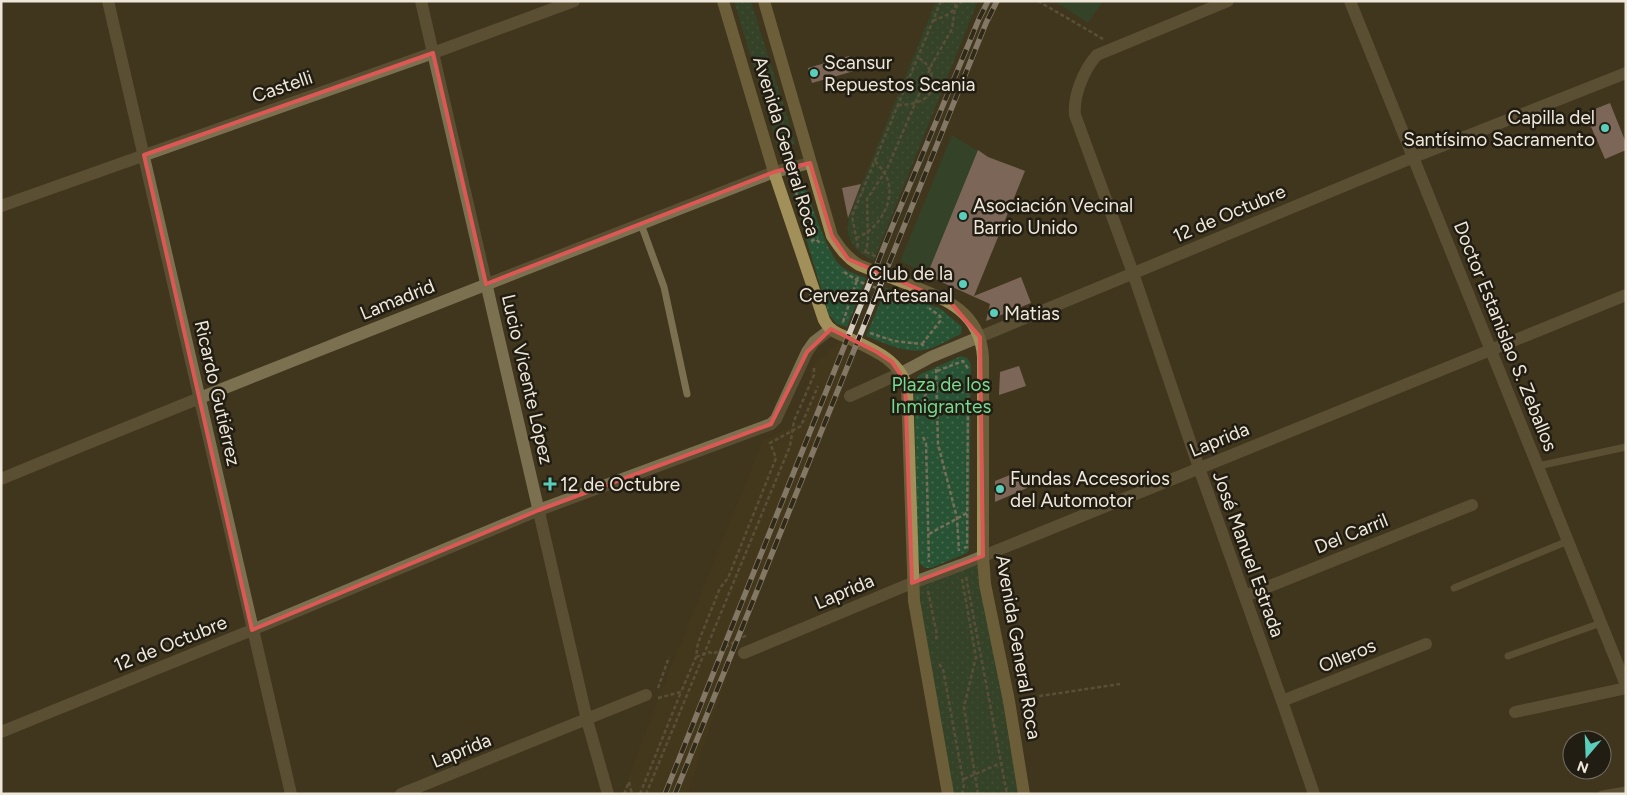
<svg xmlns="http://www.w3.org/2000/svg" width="1627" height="795" viewBox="0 0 1627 795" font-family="Figtree,sans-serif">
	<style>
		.built { fill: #493c1c }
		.park { fill: url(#park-dots) }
		.garden { fill: #275233 }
		.building { fill: #c5a3a0 }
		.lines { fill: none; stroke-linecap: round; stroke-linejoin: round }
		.path { stroke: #786f5a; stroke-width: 2.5; stroke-dasharray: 4 2.5; stroke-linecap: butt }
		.lane { stroke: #7b704f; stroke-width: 7 }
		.street { stroke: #7b704f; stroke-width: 12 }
		.secondary { stroke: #a19059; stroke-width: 12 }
		.rail-casing { stroke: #d3cbbc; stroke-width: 5.5 }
		.rail { stroke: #221d13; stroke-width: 4; stroke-dasharray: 11; stroke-linecap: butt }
		.marked { fill: none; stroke: #dc5854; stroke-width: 4; stroke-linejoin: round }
		.poi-dot { fill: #5bcebb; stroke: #221d13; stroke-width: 2 }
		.labels { text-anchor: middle; stroke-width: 5; stroke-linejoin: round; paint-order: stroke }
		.poi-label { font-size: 19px; fill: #efe8da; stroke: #221d13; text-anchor: start }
		.street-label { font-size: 19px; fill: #efe8da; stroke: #221d13 }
		.park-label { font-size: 19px; fill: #76db90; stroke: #221d13 }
	</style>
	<defs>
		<pattern id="park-dots" width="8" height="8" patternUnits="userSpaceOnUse" patternTransform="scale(1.25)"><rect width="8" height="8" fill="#275233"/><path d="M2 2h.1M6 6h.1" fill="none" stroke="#476b50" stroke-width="1.8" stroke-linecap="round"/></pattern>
	</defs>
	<rect width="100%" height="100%" fill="#40351d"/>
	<polygon class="built" points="839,342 857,355 731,664 688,794 622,794 658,699 763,440 805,420 815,394 809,389 810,368"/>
	<g class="park">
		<polygon points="734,1 751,1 796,144 778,149"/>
		<path d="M936,1H978L874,260C863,257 851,246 848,234C847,228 848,222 849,216Z"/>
		<path d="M802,189L807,191C813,209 829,256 841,266C848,272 858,275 866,278L847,327L837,324L829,315L793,195Z"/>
		<path d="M886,288L941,309L962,327L961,334C950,339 939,346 928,349C908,355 884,343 866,336Z"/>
		<path d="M961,356C967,357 969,359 971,365L969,550L967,553L931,568H925L920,564L918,555L914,387L915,381L919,375Z"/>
		<polygon points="983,556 1024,794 948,794 912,583"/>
	</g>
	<g class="garden">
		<polygon points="1054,1 1103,1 1088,23"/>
		<polygon points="952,135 988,157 1025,171 973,296 948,285 900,261"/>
	</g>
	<g class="building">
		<polygon points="849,56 854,71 812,83 808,68"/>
		<polygon points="1610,103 1626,143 1626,150 1605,159 1585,113"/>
		<polygon points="978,150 988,157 1025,171 974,296 1021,277 1031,303 986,321 990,304 948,285 927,275"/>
		<polygon points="861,184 848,218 842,188"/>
		<polygon points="1019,366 1026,386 999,395 1000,372"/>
		<polygon points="1020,471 1027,488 995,502 995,481"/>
	</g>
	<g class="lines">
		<g class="path">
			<polyline points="1038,1 1103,39"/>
			<polyline points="933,21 949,14 962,1"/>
			<path d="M898,105C915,105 936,100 932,78C930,67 927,63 917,57"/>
			<polyline points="792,180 799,201"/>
			<path d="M856,238C877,231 895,203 888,181C886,173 880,167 875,161"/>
			<polyline points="811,241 816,239 820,243"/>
			<polyline points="858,247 852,216 941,1"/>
			<polyline points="866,252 877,257"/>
			<polyline points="865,253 868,241 867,199 887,169 932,64 952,29 956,1"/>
			<polyline points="844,272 860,282 896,295"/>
			<polyline points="843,322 858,277"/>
			<polyline points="870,333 894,341 922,344 924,347"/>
			<polyline points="922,344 941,320 940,316 929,308"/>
			<polyline points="936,369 938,444 957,518 959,551"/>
			<polyline points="937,371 963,361 969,370"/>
			<polyline points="921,403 926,394 927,374 929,374"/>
			<polyline points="923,437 926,443 929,562"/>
			<polyline points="929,534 967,513"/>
			<polyline points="964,548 967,547 968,391"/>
			<polyline points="966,577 1007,794"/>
			<polyline points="962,579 976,657 964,707 978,794"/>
			<polyline points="928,591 937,635 935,642"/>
			<polyline points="696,657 709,652 713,654 745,636 745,639"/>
			<polyline points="939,664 943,669 964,785 962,794"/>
			<polyline points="658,688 669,657"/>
			<polyline points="658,698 681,692 696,657 698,643 720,588 728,578 776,458 770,443 801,426 818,386"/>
			<polyline points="1020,699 1120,684"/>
			<polyline points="964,779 1001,763"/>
			<polyline points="624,794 629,782 632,794"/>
			<polyline points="640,794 681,692"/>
			<polyline points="646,794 790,446 794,421 814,375 814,368"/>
		</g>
		<g class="lane">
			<polyline points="641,224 664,287 687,394"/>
			<polyline points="1538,466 1626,447"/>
			<polyline points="1454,588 1568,541"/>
			<polyline points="1508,656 1601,623"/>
			<polyline points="1602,794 1626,790"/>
		</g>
		<g class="street">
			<path d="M108,1C170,265 228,530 291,794"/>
			<polyline points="421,1 587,720 608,794"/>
			<path d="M1228,1L1097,55C1084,69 1073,96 1075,115L1133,273L1199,468L1282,701L1314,794"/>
			<polyline points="1350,1 1626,685"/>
			<polyline points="1,206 433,53 574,1"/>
			<polyline points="850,396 901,373 931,357 1414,157 1626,73"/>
			<path d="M1,479C257,373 516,273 774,172L810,163"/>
			<polyline points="1245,596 1472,505"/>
			<polyline points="744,653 912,583 961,565 1626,295"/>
			<polyline points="1282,701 1426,644"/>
			<polyline points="1515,712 1626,688"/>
			<polyline points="1,732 252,630 539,510 771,424 776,419 807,352 814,342 831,329"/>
			<polyline points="401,794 646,695"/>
		</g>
		<g class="secondary">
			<path d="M723,1L774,172L824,320C826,323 828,327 831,329C835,333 842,335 848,338C872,349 901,360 907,389L914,601L948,794"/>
			<path d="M764,1L832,236C840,248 846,257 859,265C874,271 890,277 905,283C943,298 980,310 983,357V556L985,584L1009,701L1024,794"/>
		</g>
		<defs>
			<g id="rail">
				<polyline points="665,794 890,232 979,19 988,1"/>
				<polyline points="675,794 986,23 997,1"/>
			</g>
		</defs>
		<use href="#rail" class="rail-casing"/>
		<use href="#rail" class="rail"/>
	</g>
	<path d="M0 0H1627V795H0ZM433,53L486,284L774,172L810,163L832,236L848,259L951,303L980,337L983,556L912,583L905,381L892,362L877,352L831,329L807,352L771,424L539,510L252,630L144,155Z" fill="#40351d" fill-opacity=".55" fill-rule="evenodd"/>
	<path class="marked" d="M433,53L486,284L774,172L810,163L832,236L848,259L951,303L980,337L983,556L912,583L905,381L892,362L877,352L831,329L807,352L771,424L539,510L252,630L144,155Z"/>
	<g class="poi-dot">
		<circle cx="814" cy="73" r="5"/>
		<circle cx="1605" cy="128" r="5"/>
		<circle cx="963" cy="216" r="5"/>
		<circle cx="963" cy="284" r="5"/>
		<circle cx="994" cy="313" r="5"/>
		<path d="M547.5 476.5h5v5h5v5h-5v5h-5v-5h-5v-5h5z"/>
		<circle cx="1000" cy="489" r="5"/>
	</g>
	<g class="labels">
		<g class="poi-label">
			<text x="824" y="69">Scansur<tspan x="824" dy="22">Repuestos Scania</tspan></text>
			<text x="1595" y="124" text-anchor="end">Capilla del<tspan x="1595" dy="22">Santísimo Sacramento</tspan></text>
			<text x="973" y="212">Asociación Vecinal<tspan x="973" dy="22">Barrio Unido</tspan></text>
			<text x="953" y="280" text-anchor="end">Club de la<tspan x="953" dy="22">Cerveza Artesanal</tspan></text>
			<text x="1004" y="320">Matias</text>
			<text x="1010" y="485">Fundas Accesorios<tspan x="1010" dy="22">del Automotor</tspan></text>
			<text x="560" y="491">12 de Octubre</text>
		</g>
		<g class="street-label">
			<text transform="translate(282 86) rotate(-19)" y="7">Castelli</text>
			<text transform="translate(787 146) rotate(73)" y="7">Avenida General Roca</text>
			<text transform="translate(1229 213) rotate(-23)" y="7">12 de Octubre</text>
			<text transform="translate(397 299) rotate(-22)" y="7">Lamadrid</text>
			<text transform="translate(1506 336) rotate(68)" y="7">Doctor Estanislao S. Zeballos</text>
			<text transform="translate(528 379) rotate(77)" y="7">Lucio Vicente López</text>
			<text transform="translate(218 393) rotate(77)" y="7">Ricardo Gutiérrez</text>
			<text transform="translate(1219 439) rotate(-22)" y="7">Laprida</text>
			<text transform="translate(1351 533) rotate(-22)" y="7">Del Carril</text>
			<text transform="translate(1249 554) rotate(70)" y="7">José Manuel Estrada</text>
			<text transform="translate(844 591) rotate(-23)" y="7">Laprida</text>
			<text transform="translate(170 643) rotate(-22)" y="7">12 de Octubre</text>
			<text transform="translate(1019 647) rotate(80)" y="7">Avenida General Roca</text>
			<text transform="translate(1347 655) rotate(-22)" y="7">Olleros</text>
			<text transform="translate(461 750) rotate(-22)" y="7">Laprida</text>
		</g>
		<g class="park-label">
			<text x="941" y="391">Plaza de los<tspan x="941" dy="22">Inmigrantes</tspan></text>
		</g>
	</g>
	<rect width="1627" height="795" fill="none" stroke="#efe8da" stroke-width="5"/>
	<g transform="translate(1587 755) rotate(199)"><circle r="24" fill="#221d13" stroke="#746e63"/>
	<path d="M0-4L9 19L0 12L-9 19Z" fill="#5bcebb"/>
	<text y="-8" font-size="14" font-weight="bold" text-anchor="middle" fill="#efe8da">N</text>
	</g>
</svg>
